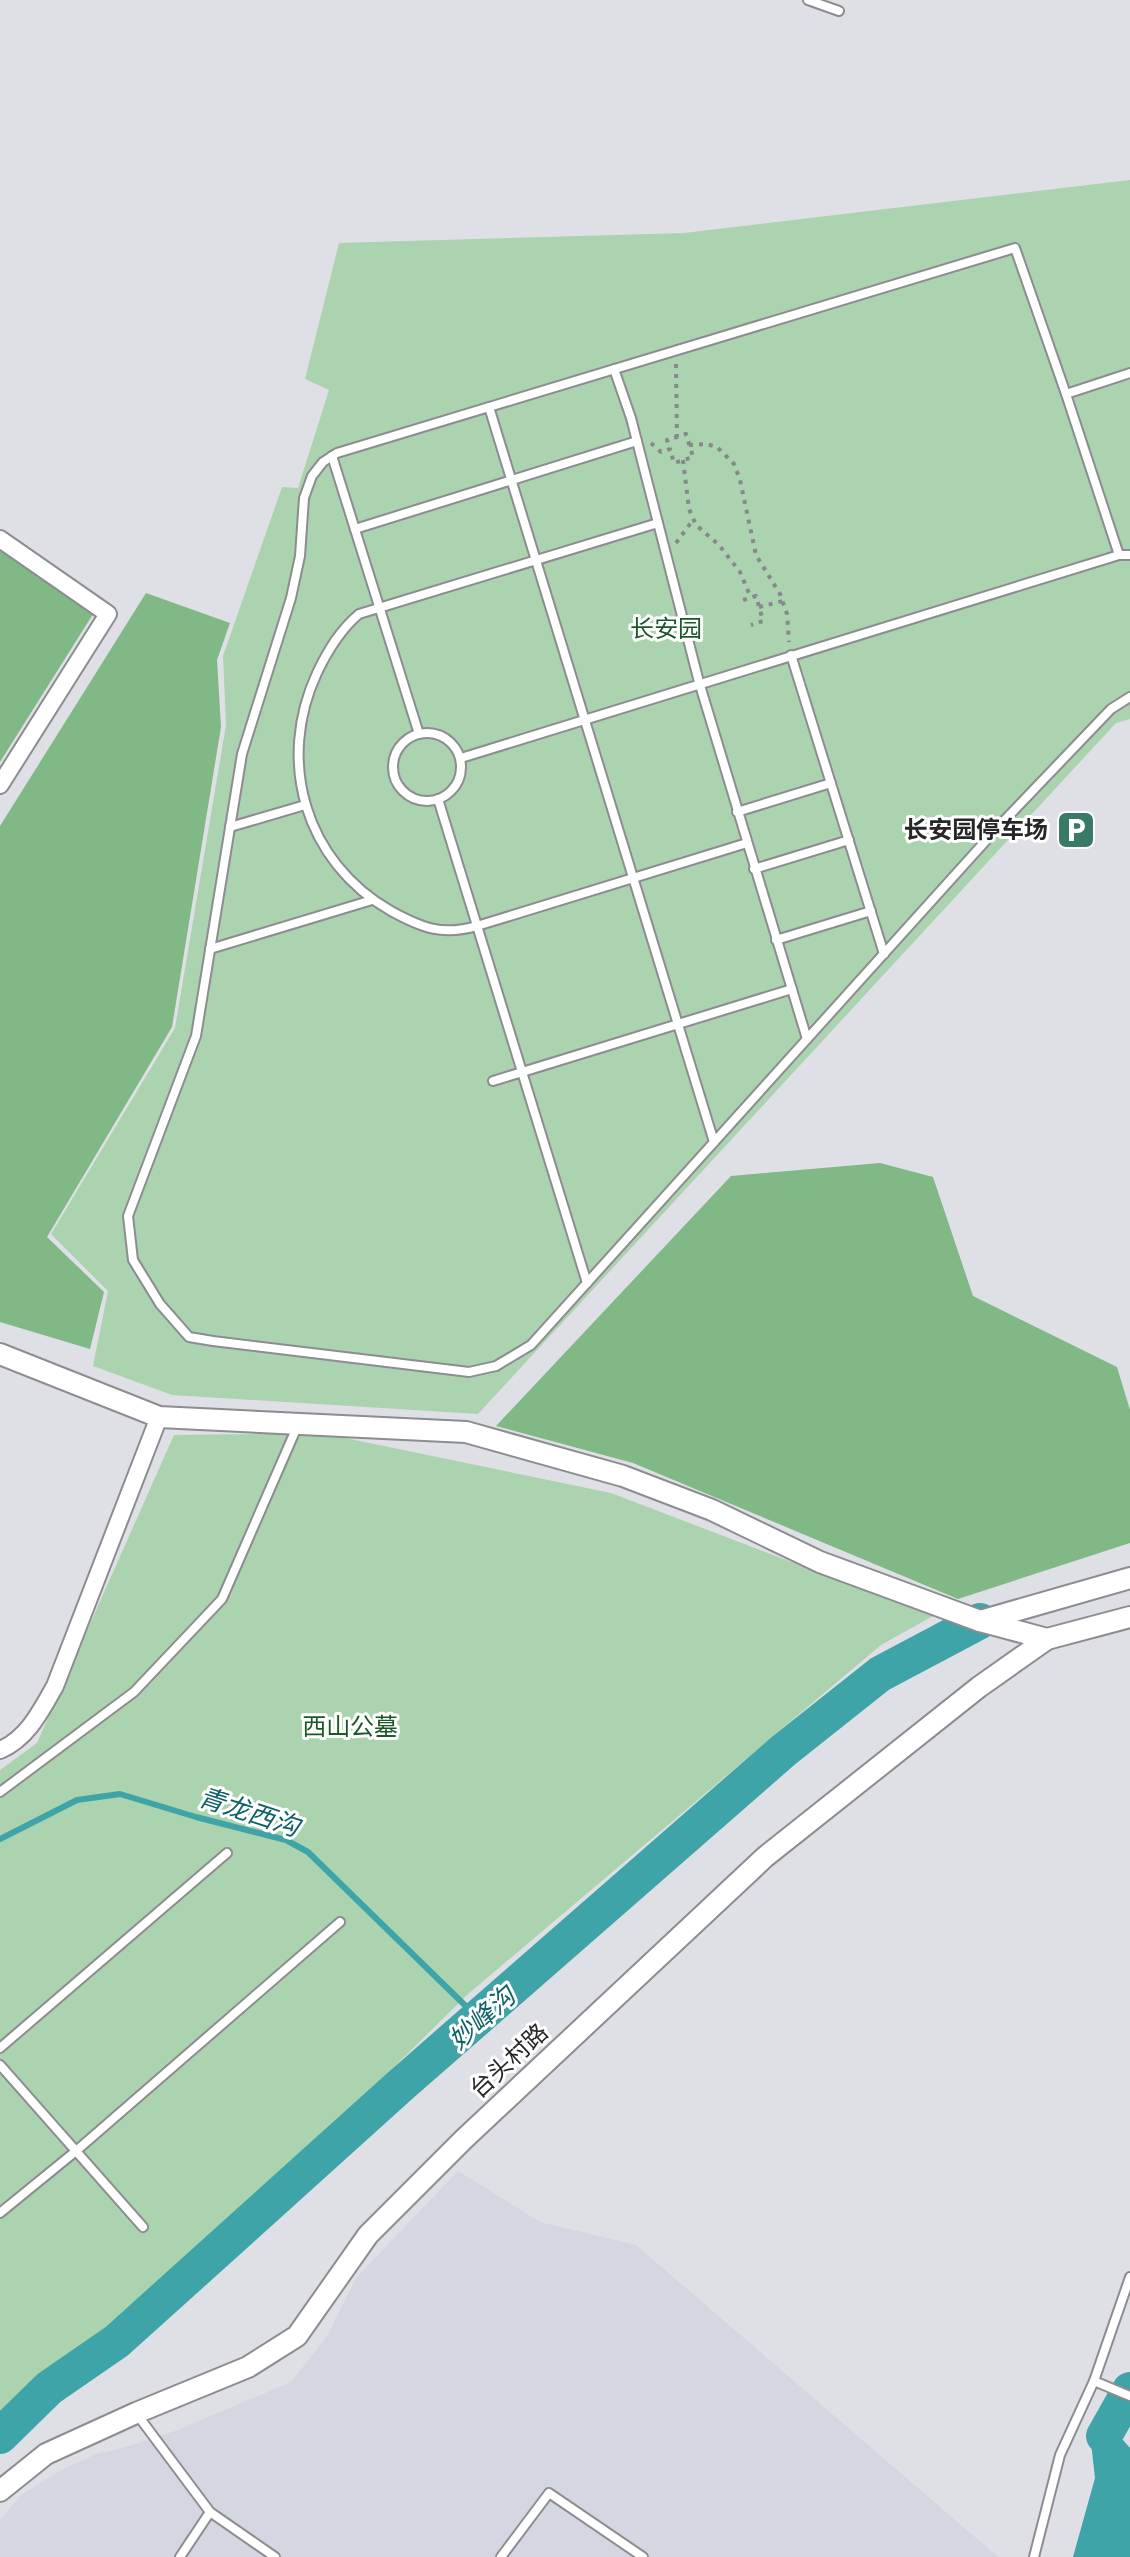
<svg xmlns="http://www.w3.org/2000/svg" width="1130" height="2557" viewBox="0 0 1130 2557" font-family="'PT Sans','Noto Sans SC',sans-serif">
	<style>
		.built { fill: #d4d6e2 }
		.green { fill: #abd3af }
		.forest { fill: #80b886 }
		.water { fill: #3ea4a8 }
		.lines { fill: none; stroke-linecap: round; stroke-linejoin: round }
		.stream { stroke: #3ea4a8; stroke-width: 6 }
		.river { stroke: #3ea4a8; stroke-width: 36 }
		.service-casing { stroke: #8c8c91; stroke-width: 12 }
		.minor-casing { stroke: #8c8c91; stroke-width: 20 }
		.tertiary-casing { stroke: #8c8c91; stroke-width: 24 }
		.path { stroke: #87888c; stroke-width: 4; stroke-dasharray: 4 6; stroke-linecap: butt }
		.service { stroke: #fff; stroke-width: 8 }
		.minor { stroke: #fff; stroke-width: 16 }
		.tertiary { stroke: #fff; stroke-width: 20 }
		.labels { text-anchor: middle; stroke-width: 6; stroke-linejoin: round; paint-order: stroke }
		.park-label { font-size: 24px; fill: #1b5727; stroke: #fff }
		.poi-label { font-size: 24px; font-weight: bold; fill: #272729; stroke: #fff; text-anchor: end }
		.street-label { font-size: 24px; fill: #272729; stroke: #fff }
		.water-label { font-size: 26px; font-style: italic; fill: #0d6366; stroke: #fff }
	</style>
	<rect width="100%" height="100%" fill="#dfe0e5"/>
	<polygon class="built" points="458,2171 540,2222 636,2245 998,2557 0,2557 0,2520 21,2495 61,2470 96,2454 123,2448 178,2430 291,2382 328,2335 356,2278"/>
	<g class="green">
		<polygon points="1130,180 1130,719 1116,723 478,1414 172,1395 93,1366 108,1291 51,1234 175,1028 226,725 223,656 282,487 298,488 329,390 305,379 339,243 684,233"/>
		<polygon points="321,1433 611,1493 933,1616 881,1645 468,1994 161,2297 51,2366 0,2419 0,1770 37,1743 174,1435"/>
	</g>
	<g class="forest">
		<polygon points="0,546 95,611 0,762"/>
		<polygon points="146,593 230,623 217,660 221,727 172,1027 47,1237 104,1292 90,1349 0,1322 0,826"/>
		<polygon points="880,1163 933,1177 973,1296 1117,1367 1130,1410 1130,1543 958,1599 633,1463 496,1426 731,1176"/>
	</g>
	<polygon class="water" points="1090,2434 1123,2440 1130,2448 1130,2557 1073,2557 1095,2478"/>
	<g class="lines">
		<polyline class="stream" points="0,1839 77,1800 120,1794 196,1817 286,1840 308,1852 478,2018"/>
		<g class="river">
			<polyline points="0,2436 49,2388 117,2341 402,2084 783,1751 880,1674 980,1621"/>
			<polyline points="1104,2436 1130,2390"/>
		</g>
		<defs>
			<g id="service">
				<polyline points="808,0 839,11"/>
				<polyline points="614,369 631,418 699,682 807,1039 1000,825 1111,709 1130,697"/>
				<polyline points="1066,394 1130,373"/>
				<polyline points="489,407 714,1142"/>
				<polyline points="332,456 419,734"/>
				<path d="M658,523L359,614C340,630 328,650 317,673C276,761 305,862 391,911C422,928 442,936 477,926L747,843"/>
				<polyline points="355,529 637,441"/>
				<polyline points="791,655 884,954"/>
				<circle cx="427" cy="767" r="34"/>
				<polyline points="461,758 1119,555 1130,555"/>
				<polyline points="438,799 587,1283"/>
				<polyline points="737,812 831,783"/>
				<polyline points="230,827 305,805"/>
				<polyline points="754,869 849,840"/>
				<polyline points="776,940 871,911"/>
				<polyline points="210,949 372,900"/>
				<polyline points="807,1039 531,1345 496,1366 469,1372 213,1341 189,1337 160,1304 133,1260 128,1216 196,1036 242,754 291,598 300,556 304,498 312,476 323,462 337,453 1015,248 1066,394 1119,555"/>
				<polyline points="493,1081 792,989"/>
				<polyline points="0,1792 134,1692 222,1599 297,1427"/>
				<polyline points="0,2048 227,1853"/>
				<polyline points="0,2065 143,2227"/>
				<polyline points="0,2213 76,2151 340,1922"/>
				<polyline points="1094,2381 1130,2396"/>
				<polyline points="136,2413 210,2512 275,2557"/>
				<polyline points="180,2557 210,2512"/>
				<polyline points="501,2557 549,2493 643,2557"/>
				<polyline points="1034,2557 1060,2455 1094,2381 1130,2277"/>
			</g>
			<g id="minor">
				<polyline points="0,539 108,614 0,785"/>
				<path d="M0,1750C27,1739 41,1711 55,1686L159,1417"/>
			</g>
			<g id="tertiary">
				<polyline points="0,1354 159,1417 466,1432 623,1476 712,1510 820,1562 980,1621 1047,1639 1130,1617"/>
				<polyline points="980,1621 1130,1578"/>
				<polyline points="0,2491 46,2454 136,2413 248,2367 297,2336 368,2235 464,2139 765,1857 979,1687 1047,1639"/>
			</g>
		</defs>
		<use href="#service" class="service-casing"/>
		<use href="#minor" class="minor-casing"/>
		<use href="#tertiary" class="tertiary-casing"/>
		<g class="path">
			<polyline points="676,364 677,437"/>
			<polyline points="651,443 661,452 670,449 667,440 686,434 693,457 674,463 670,449"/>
			<polyline points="689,445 706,444 717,447 734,464 740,480 756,555 780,594 787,614 789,642"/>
			<polyline points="683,460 689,509 696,525 719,545 740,572 751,598"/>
			<polyline points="676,543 693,520"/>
			<polyline points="743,600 756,596 763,621 751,625"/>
			<polyline points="759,607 783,601"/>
		</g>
		<use href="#service" class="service"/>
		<use href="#minor" class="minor"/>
		<use href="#tertiary" class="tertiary"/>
	</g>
	<defs>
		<symbol id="parking-square" viewBox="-11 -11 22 22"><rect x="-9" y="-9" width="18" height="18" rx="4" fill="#387968" stroke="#fff"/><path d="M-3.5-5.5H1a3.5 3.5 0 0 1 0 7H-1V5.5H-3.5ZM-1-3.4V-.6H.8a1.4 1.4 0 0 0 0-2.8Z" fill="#fff"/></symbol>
	</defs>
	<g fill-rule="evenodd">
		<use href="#parking-square" x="1054" y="808" width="44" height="44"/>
	</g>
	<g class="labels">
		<g class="park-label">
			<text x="666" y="637">长安园</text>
			<text x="350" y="1735">西山公墓</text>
		</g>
		<g class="poi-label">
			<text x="1048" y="838">长安园停车场</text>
		</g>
		<g class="street-label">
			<text transform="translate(509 2061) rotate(-43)" y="8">台头村路</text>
		</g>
		<g class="water-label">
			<text transform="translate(249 1812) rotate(18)" y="9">青龙西沟</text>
			<text transform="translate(482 2018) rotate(-42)" y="9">妙峰沟</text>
		</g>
	</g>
</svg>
